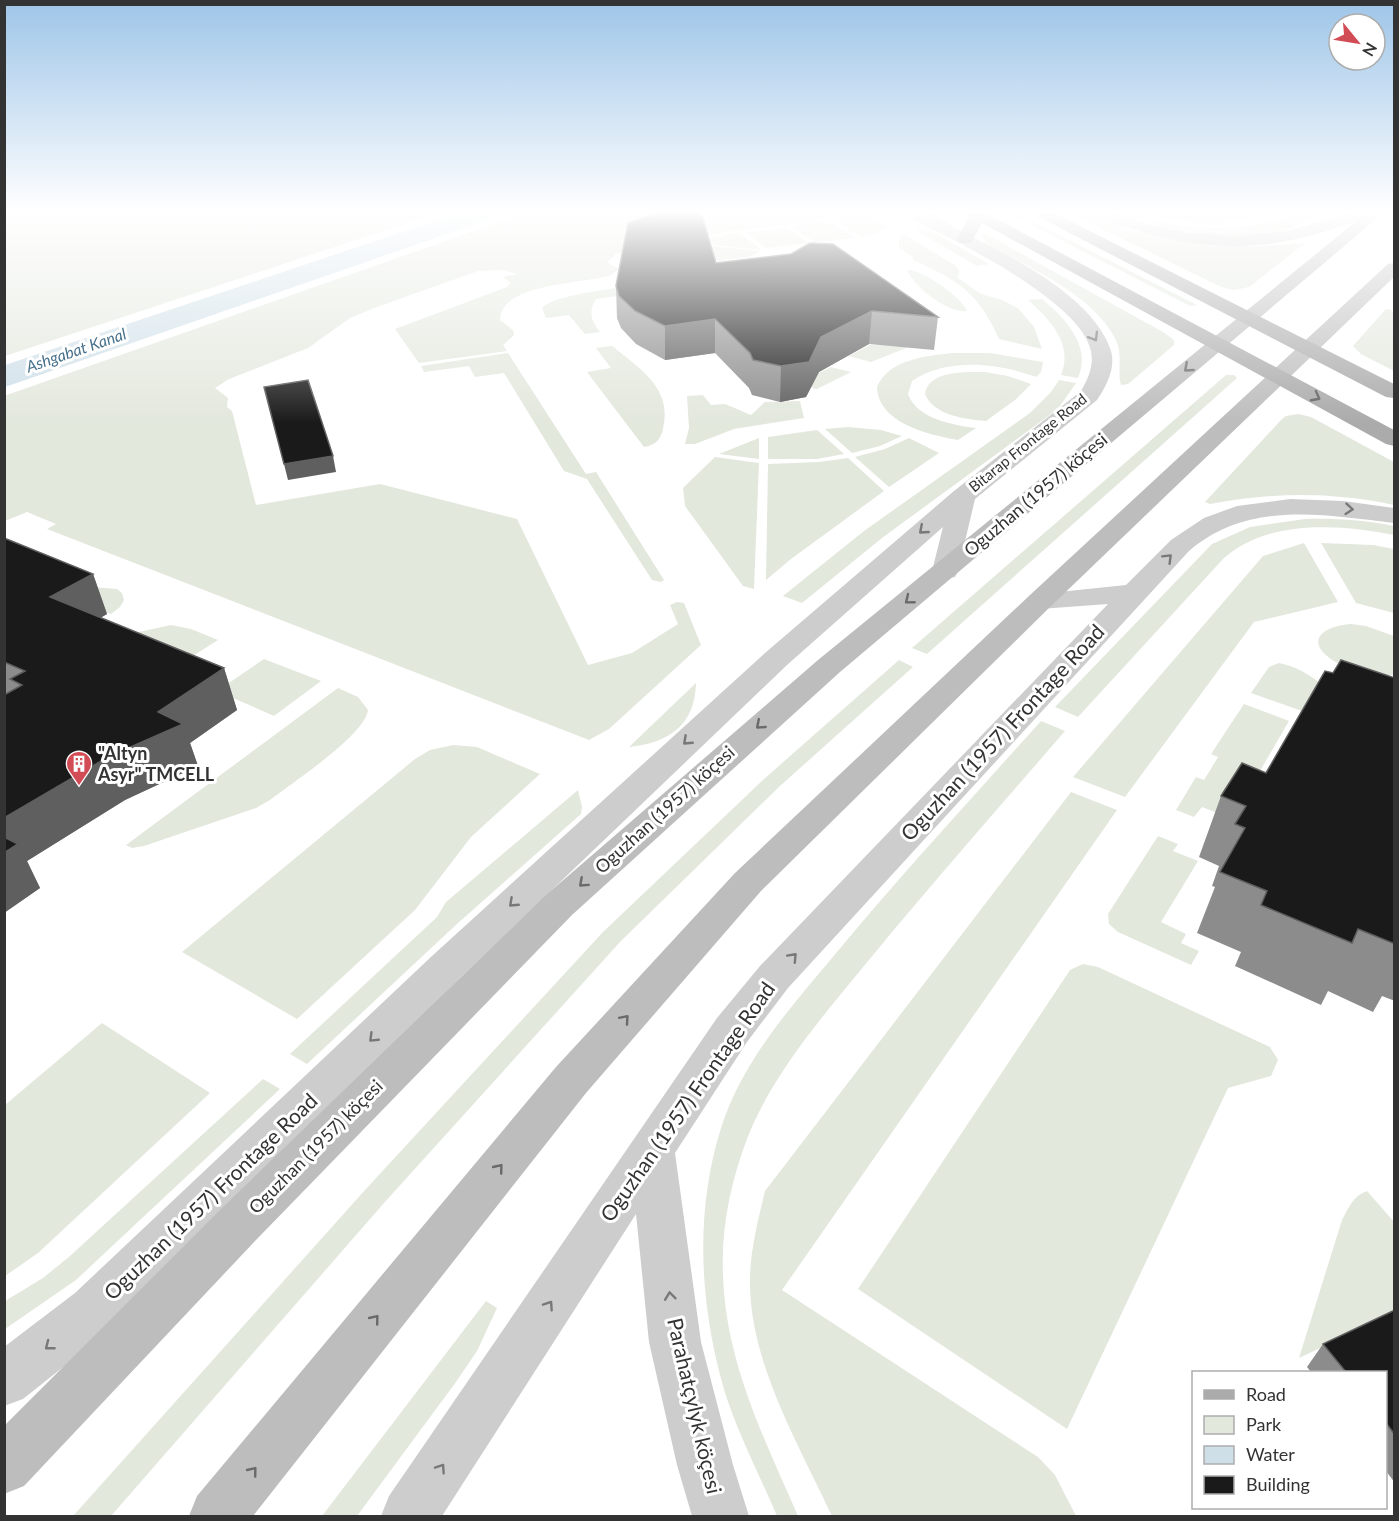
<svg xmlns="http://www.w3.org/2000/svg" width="1399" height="1521" viewBox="0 0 1399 1521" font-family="Lato,sans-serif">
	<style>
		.green { fill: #e3e8dd }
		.water { fill: #cfdfe8 }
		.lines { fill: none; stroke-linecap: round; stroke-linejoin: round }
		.street { fill: #cdcdcd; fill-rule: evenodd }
		.secondary { fill: #bdbdbd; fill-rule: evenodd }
		.primary { fill: #ababab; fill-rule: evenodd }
		.wall { fill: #8c8c8c }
		.shaded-wall { fill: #5f5f5f }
		.building { fill: #1a1a1a; stroke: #5f5f5f; stroke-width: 1.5 }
		.oneway { stroke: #787878 }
		.oneway2 { stroke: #6a6a6a }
		.oneway3 { stroke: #636363 }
		.labels { text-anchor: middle; stroke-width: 6; stroke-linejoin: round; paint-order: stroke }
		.far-street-label { font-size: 15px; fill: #333; stroke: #fff }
		.far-water-label { font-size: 16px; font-style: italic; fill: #49728d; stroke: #fff }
		.street-label { font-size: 18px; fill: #333; stroke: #fff }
		.poi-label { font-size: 18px; font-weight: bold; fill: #333; stroke: #fff; text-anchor: start }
		.near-street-label { font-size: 21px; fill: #333; stroke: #fff }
	</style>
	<rect width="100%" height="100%" fill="#fff"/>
	<g class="green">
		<polygon points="4,210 447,210 5,356"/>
		<path d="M534,210H855C815,223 775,226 733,231C694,237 654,244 616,254L608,261L609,264L619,269L611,275C587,284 500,282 500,320L513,330L514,335L503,345L507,351L419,363L395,329L507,287L511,283L503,277L517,274L504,270L478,271L374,308L350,318L308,348L229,379L215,388L228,398L227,407L232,411L256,505L380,484L517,519L588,665L632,653L678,624L670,605L677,602L684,603L701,645L609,729L589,740L47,529L56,524L27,512L5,521L4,396Z"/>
		<polygon points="1002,210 1010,210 1197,305 1190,306"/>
		<polygon points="1064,210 1079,210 1130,230 1188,242 1257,246 1305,243 1249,287 1234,290 1221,287"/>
		<path d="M1150,210H1275C1234,225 1194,227 1152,214Z"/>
		<path d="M1301,210H1319C1310,217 1302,224 1292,228C1247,246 1166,232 1122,214C1138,212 1152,221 1167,224C1204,231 1268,230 1301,210Z"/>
		<polygon points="861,211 889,227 878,233 861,237 832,219"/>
		<polygon points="828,220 855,238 814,242 792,227"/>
		<polygon points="787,228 809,243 766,248 745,232"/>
		<polygon points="926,229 930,230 989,264 977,266 915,230"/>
		<polygon points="739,233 762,250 714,245 706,238"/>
		<path d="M981,233H984L1163,332L1174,340V345L1128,384L1121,385C1117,372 1123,355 1116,340C1092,293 1030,269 987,244Z"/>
		<path d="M904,234L956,266L959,271L958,278L981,294L1002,300L1018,308L1034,327L1042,349L999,339C978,292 959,281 913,260V257L899,248V238Z"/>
		<polygon points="713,246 760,251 752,256 720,261 703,252"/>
		<path d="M907,270C921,268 963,298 967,311C949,314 914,287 907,270Z"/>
		<path d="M781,274L596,299C588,311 591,321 600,332L585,334L569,315L546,318L542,308C561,285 743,277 781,274Z"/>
		<path d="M1042,299C1065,318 1092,346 1078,378L1061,375C1074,345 1050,319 1028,300Z"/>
		<polygon points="1386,309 1392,310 1394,318 1394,371 1361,354 1353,346"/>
		<polygon points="870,345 911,346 871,362 849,356"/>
		<path d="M612,346C639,368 673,388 663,429C660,441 655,445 644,447L587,372L611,368L596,348Z"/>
		<polygon points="508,353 586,474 596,472 664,580 661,582 652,580 587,479 564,471 504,373 475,377 469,366 424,372 421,366"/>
		<path d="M953,353H990L1043,362L1041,372L1036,377C999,363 947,357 912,381L908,394C917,419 953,425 976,428L958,440C929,435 878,423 877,387C889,359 926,356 953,353Z"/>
		<polygon points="831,367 851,372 817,389 814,389 805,380"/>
		<path d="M985,372L1008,376L1031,384L1015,400L986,421C966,419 934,416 925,394C928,370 967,372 985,372Z"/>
		<polygon points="1226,375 1234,375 1237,378 927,654 912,648"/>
		<polygon points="1059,380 1076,383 1060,406 1047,417 882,538 802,603 783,596 864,531 1030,413 1051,392"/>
		<polygon points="703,395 711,405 725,404 751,415 765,402 800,401 804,418 734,429 695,444 685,444 689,428 687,396"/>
		<path d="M1298,414L1311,417L1394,462V505C1332,492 1273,492 1210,504L1205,502L1282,419L1286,416Z"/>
		<polygon points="848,427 881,430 902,436 880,446 852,453 825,429"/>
		<polygon points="817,430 844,454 817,459 768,459 768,437"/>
		<polygon points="759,438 759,459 719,454"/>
		<polygon points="909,438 939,453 889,487 855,457 885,449"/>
		<polygon points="715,457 759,463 754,589 743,586 685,506 683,488"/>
		<polygon points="848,458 884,491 791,559 766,580 768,464 819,462"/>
		<path d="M1305,519C1335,518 1365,520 1394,526V535C1340,524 1267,519 1223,559L1078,717L1055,707L1212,544L1250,527Z"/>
		<polygon points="1304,543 1338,602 1254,622 1125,797 1073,777 1263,556"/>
		<polygon points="1321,543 1373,545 1394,549 1394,613 1356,603"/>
		<polygon points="92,587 117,589 122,593 124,600 120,607 111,614 67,595"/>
		<path d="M1351,624L1366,626L1394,636V675C1375,676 1351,672 1334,661C1303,641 1323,626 1351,624Z"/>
		<polygon points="171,625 191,629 218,640 169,671 134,633"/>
		<polygon points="264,659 321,681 274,716 217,691"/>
		<polygon points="899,660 913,667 780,786 620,942 384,1203 111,1516 73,1516 365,1190 603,932 764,779"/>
		<path d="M1279,663C1312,669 1335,697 1359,718L1353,729L1251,693L1269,667Z"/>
		<path d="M696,683C695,725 669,743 629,747Z"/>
		<path d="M338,688L358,697L368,710C365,735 292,783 270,800L256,808L144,846L132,848L126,845Z"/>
		<polygon points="1244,704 1289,721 1232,819 1202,807 1194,817 1176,810 1196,777 1204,780 1218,757 1211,754"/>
		<path d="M1041,721L1065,731C996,811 926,890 859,972C818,1022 771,1077 747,1139C731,1181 721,1228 723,1273C725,1361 764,1438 798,1516H777C758,1471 732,1423 720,1375C699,1293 696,1208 721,1128C742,1062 789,1009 832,958C899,877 971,799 1041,721Z"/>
		<polygon points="453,745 477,747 540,774 471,837 415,910 297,1019 182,952 415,759 430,750"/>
		<polygon points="578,790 582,807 581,814 458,923 307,1064 290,1054 437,917 446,902"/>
		<path d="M1071,792L1117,810L782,1290L1038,1457L1055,1475L1076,1516H832C799,1445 749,1361 750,1281C750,1250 758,1221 765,1191Z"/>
		<polygon points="1158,836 1178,844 1173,851 1198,861 1161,922 1186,934 1181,943 1199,951 1191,965 1118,932 1109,924 1108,914"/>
		<polygon points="1083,964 1098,967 1270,1047 1278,1060 1271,1076 1228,1088 1067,1429 858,1289 1070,970"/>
		<polygon points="102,1023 210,1093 38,1253 5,1276 5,1105"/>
		<polygon points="263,1079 280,1089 76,1280 5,1329 5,1301 43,1278 70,1256"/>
		<path d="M1367,1191L1394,1222V1313L1299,1358L1342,1220C1349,1207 1353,1196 1367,1191Z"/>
		<polygon points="486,1301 497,1308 477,1351 456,1382 357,1516 322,1516"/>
	</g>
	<polygon class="water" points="468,210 516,210 5,387 5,365"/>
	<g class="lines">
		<g class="street">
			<path d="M902,210C908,210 915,209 921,210C932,212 946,223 957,229C1006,254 1090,294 1110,348C1117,366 1107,385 1097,400L975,499L958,571L955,577L945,579L935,577L932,571L943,527L787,665L460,978L111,1329L23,1399L4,1406V1347L75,1293L432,956L765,653L954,491L1081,391C1088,379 1094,366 1091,351C1082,307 984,256 946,236C933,229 911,222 902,210Z"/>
			<path d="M1086,210H1107L1146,224L1189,233L1239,236L1287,231L1359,210H1383L1380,213C1350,223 1319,235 1287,241C1219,254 1152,240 1089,213Z"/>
			<path d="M1290,499L1343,501L1394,508V523C1323,515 1249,500 1189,551L788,988L747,1042L675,1153L701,1342L733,1465L749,1516H692L677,1465L649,1342L636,1214L442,1516H381L389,1496L717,1018L760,966L1108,604L1040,609L1030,607L1026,601L1030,595L1126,585L1171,540L1204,518L1237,506Z"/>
		</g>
		<g class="secondary">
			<polygon points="1370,210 1387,210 840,672 572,915 256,1240 24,1486 4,1494 4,1426 222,1208 546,895 818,660"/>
			<polygon points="1394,263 1394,277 1050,607 761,891 586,1093 253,1516 189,1516 197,1496 556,1067 735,873 1030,595 1388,264"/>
		</g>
		<g class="primary">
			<polygon points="961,210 980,210 1394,430 1394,446 1386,444 982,223 971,243 959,243 957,240 969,216"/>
			<polygon points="1028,210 1048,210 1394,384 1394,398 1386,397 1031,213"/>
		</g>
	</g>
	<g class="wall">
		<polygon points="716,263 938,317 934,350 869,344 819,372 806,397 780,402 752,395 749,388 715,353 665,360 636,344 621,328 617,318 616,286"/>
		<polygon points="4,538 93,574 107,614 100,618 224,668 237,710 190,743 198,766 125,800 27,861 40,888 4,913 4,695 5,695 4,695"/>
		<polygon points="1333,673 1395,678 1395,1001 1382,996 1373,1012 1328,991 1321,1005 1235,966 1241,952 1197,933 1215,887 1212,886 1219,866 1199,857 1221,796 1266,773"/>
		<polygon points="1395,1310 1395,1483 1386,1471 1386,1372 1311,1372 1307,1367 1323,1344"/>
	</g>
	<g class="shaded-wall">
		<polygon points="872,311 869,344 819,372 806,397 780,402 781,366 821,337"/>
		<polygon points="715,319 715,353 665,360 665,326"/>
		<polygon points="333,456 336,472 288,480 284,464"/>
		<polygon points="93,574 107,614 66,638 50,597"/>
		<polygon points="224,668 237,710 190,743 198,766 125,800 27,861 40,888 4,913 4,818 158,712"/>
	</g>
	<g class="building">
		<polygon points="665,210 695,210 701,212 716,263 791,254 810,243 833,244 938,317 872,311 821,337 809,362 781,366 753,360 750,353 715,319 665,326 635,311 619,296 616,286 628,223"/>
		<polygon points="308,380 333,456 284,464 264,387"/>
		<polygon points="4,538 93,574 50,597 224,668 158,712 183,724 108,757 4,818 4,695 22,685 10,679 25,671 4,662"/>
		<polygon points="1341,660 1395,678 1395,944 1358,929 1352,943 1261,905 1267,891 1220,872 1245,828 1235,824 1246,806 1221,796 1242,763 1266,773 1325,671 1333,673"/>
		<polygon points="4,837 18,844 4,853"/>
		<polygon points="1395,1310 1395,1435 1386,1423 1386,1372 1346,1372 1323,1344"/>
	</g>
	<defs><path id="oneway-chevron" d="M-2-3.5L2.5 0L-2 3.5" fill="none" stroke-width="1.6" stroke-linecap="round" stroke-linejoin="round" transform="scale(1.5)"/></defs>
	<g class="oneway">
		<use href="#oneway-chevron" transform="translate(1094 337) rotate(59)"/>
		<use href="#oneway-chevron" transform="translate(1349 509) rotate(5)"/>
		<use href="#oneway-chevron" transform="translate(923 530) rotate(139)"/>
		<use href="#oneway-chevron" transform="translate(1168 558) rotate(-45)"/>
		<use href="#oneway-chevron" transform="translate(687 741) rotate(137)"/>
		<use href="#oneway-chevron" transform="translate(513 903) rotate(137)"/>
		<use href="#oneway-chevron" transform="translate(793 957) rotate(-47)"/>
		<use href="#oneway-chevron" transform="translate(373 1038) rotate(136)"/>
		<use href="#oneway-chevron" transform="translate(670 1296) rotate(-97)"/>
		<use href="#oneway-chevron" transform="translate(549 1305) rotate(-56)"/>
		<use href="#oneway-chevron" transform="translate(49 1346) rotate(142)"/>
		<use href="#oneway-chevron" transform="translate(441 1468) rotate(-56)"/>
	</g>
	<g class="oneway2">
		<use href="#oneway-chevron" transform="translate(1188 368) rotate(139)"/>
		<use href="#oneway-chevron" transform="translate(909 600) rotate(141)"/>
		<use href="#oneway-chevron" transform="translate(760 725) rotate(139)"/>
		<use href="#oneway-chevron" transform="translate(583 883) rotate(138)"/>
		<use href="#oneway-chevron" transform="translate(625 1019) rotate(-49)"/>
		<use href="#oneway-chevron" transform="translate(499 1168) rotate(-51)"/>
		<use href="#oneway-chevron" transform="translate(375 1319) rotate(-51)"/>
		<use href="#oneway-chevron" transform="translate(253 1471) rotate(-51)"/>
	</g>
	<use class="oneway3" href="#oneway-chevron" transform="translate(1316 397) rotate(28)"/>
	<linearGradient id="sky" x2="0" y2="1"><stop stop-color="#9ec5e8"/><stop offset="0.5" stop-color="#fff"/><stop offset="1" stop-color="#fff" stop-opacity="0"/></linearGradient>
	<rect width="1399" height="423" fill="url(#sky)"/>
	<defs>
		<symbol id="building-pin" viewBox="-11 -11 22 30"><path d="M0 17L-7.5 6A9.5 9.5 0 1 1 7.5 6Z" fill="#d24c56" stroke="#fff"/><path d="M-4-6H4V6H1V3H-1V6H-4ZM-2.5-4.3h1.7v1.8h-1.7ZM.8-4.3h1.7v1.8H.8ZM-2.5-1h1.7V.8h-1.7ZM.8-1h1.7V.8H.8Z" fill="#fff"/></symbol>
	</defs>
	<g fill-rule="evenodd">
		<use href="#building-pin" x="64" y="749" width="30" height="40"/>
	</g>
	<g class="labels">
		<g class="far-street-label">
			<text transform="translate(1028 443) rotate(-39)" y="5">Bitarap Frontage Road</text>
		</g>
		<g class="far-water-label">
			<text transform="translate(76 350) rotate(-19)" y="6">Ashgabat Kanal</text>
		</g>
		<g class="street-label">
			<text transform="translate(1036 495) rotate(-40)" y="6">Oguzhan (1957) köçesi</text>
			<text transform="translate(665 810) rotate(-42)" y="6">Oguzhan (1957) köçesi</text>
			<text transform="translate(316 1147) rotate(-45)" y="6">Oguzhan (1957) köçesi</text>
		</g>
		<g class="poi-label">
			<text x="98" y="760">"Altyn<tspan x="98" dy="21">Asyr" TMCELL</tspan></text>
		</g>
		<g class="near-street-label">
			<text transform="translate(1003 733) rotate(-47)" y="7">Oguzhan (1957) Frontage Road</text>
			<text transform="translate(688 1102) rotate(-55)" y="7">Oguzhan (1957) Frontage Road</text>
			<text transform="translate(211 1197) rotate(-44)" y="7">Oguzhan (1957) Frontage Road</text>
			<text transform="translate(694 1406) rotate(77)" y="7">Parahatçylyk köçesi</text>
		</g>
	</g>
	<rect width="1399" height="1521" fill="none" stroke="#333333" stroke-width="12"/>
	<rect x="1192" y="1371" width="195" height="138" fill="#ffffff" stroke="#adadad" stroke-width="1.5"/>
	<rect x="1204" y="1390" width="30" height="9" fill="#ababab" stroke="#adadad" stroke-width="1.5"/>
	<text x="1246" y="1401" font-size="18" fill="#333333">Road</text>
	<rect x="1204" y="1416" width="30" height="18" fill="#e3e8dd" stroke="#adadad" stroke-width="1.5"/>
	<text x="1246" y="1431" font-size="18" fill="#333333">Park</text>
	<rect x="1204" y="1446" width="30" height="18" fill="#cfdfe8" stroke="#adadad" stroke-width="1.5"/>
	<text x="1246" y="1461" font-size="18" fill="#333333">Water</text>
	<rect x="1204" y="1476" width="30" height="18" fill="#1a1a1a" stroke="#adadad" stroke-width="1.5"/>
	<text x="1246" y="1491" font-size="18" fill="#333333">Building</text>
	<g transform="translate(1357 42) rotate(120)"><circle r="28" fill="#ffffff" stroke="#adadad" stroke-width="1.5"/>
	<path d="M0-4.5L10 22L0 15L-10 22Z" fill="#d24c56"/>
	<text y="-9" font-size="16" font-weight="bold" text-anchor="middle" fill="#333333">N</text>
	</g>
</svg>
